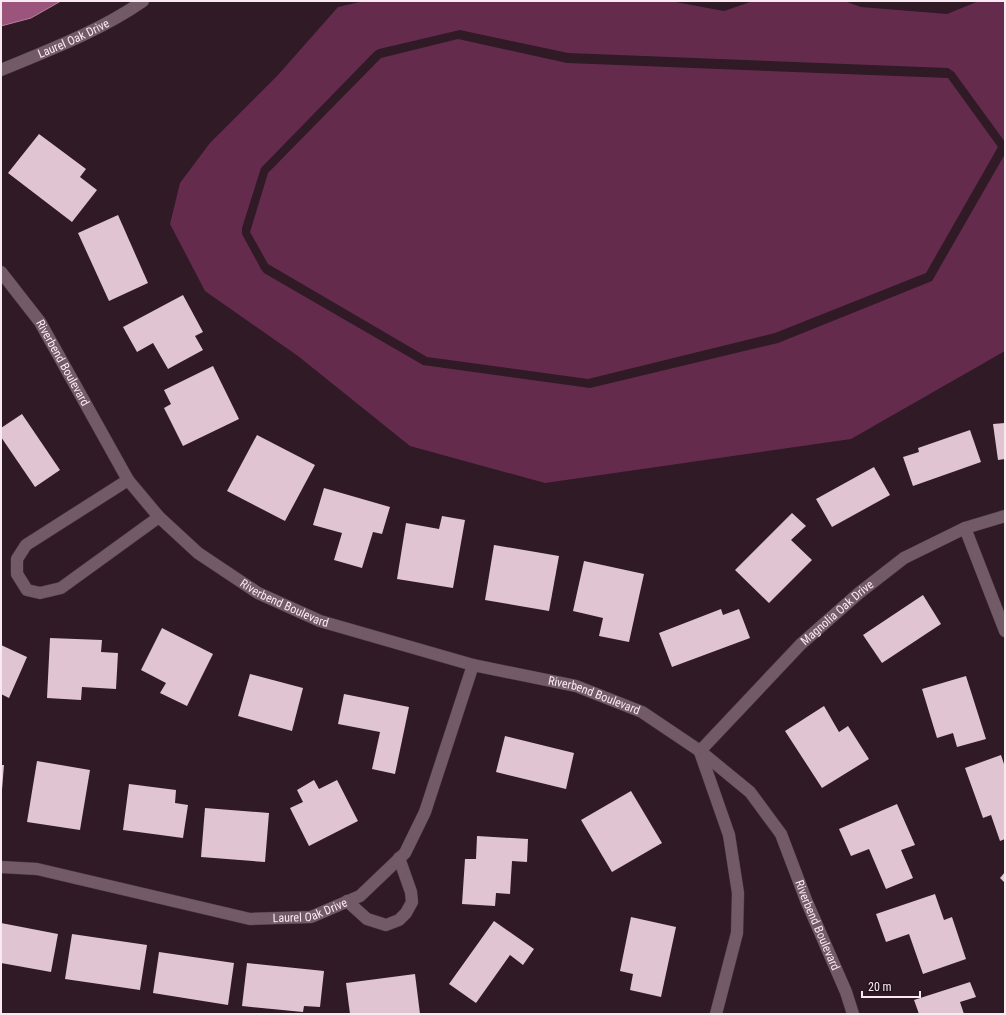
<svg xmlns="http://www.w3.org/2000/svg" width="1006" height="1015" viewBox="0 0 1006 1015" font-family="'Roboto Condensed',sans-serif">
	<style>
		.green { fill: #652b4d }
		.water { fill: #9b547c; stroke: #b7819f }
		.building { fill: #e0c4d2 }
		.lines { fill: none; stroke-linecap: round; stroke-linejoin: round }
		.street-casing { stroke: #483741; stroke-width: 13 }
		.street { stroke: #725a66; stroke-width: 12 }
		.labels { text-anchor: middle; stroke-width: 4; stroke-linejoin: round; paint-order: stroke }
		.street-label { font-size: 12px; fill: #f9eaf1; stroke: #25111c }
	</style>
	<rect width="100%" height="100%" fill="#2f1a26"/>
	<g class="green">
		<polygon points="364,1 670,1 724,11 753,1 844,1 861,7 947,14 979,1 1005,1 1005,142 954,72 948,68 568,53 460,30 379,49 375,51 261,168 242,228 242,234 261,269 264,273 423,365 590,388 778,343 932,281 1005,154 1005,351 851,439 545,483 410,446 298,356 205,291 170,224 180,183 210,143 278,75 338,7"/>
		<polygon points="458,39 567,63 948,78 998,147 926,273 775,333 588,379 427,357 268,264 250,232 268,173 381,58"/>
	</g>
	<polygon class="water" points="1,1 61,1 31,18 1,26"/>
	<g class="building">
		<polygon points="39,134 86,169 80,177 97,190 72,222 8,173"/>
		<polygon points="118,215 148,283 109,301 78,233"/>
		<polygon points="183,295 203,332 195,336 203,350 168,369 153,343 137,352 123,327"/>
		<polygon points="213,366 239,419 183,446 164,408 171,404 164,390"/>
		<polygon points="22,414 60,470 35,487 1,437 1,428"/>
		<polygon points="1005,423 1005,459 998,460 993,424"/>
		<polygon points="970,430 981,462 913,486 903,457 919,452 918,448"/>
		<polygon points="257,435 315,465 285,521 227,491"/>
		<polygon points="874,467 890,495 832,527 816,499"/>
		<polygon points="324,488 390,507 382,534 373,532 362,568 334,560 342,533 313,525"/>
		<polygon points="792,513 806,526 791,540 812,560 769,603 735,570"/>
		<polygon points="442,516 465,520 453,588 397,579 406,523 439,529"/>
		<polygon points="494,545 559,556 549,611 485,600"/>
		<polygon points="584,561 644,574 629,642 599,636 603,618 573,611"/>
		<polygon points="923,595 941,624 882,663 863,635"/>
		<polygon points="721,609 723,615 739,609 750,638 672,667 659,633"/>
		<polygon points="162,628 213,654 187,706 160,693 166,683 141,670"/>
		<polygon points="50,638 102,640 101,652 118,653 116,689 82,687 81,700 47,698"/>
		<polygon points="1,645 27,657 9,698 1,694"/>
		<polygon points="250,674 303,688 292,731 238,716"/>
		<polygon points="966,676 986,739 957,747 953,733 937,738 922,689"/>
		<polygon points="344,694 409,707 395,774 372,769 380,732 338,724"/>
		<polygon points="824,706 839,732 848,726 869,759 822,788 785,731"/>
		<polygon points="505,736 574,753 566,789 496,772"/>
		<polygon points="1001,755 1005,767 1005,839 1000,841 991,815 983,818 965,768"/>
		<polygon points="37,761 90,770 80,830 27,822"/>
		<polygon points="1,765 4,765 2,790 1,790"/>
		<polygon points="314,780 319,789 337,780 358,821 309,846 290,808 303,802 297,790"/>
		<polygon points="129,784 176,790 175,803 188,805 183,838 123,830"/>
		<polygon points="631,791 662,843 612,872 581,820"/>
		<polygon points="897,804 915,845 901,850 913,878 886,889 869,849 851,856 839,829"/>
		<polygon points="205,808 269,813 265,862 201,857"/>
		<polygon points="477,836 528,839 527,862 512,861 510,894 496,893 495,906 462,904 465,859 476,859"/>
		<polygon points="1005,872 1005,883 1000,878"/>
		<polygon points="935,894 944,920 952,917 966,959 923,974 909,934 886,942 876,914"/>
		<polygon points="631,917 676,927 661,997 630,990 633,974 620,971"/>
		<polygon points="494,921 534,949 523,965 510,955 476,1003 449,984"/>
		<polygon points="1,923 58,934 51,972 1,963"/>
		<polygon points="72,934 147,945 140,990 65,979"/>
		<polygon points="159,952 234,963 228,1005 153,993"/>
		<polygon points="247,963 324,971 320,1007 304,1006 303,1012 242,1006"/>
		<polygon points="415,974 420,1014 350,1014 346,983"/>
		<polygon points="970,982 976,997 960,1002 964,1014 919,1014 914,1000"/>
	</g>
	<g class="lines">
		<defs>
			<g id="street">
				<path id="s1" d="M1,70C49,50 100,31 143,1"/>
				<path id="s2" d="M1,272L40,322L128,480L159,517L198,553L258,593L320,621L473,665L576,686L642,712L700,751L750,792L781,834L806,900L846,992L853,1014"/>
				<polyline points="128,480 26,545 17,559 17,574 27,590 40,593 61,588 159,517"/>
				<polyline points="965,528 1005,631"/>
				<path id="s3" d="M700,751L801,644L859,593L904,558L965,528L1005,516"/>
				<polyline points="700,752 729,835 738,893 737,933 716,1014"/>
				<path id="s4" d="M1,867L37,869L250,919L311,917L360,896L405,853L425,812L473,665"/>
				<polyline points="347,901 367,919 386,925 399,920 406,913 412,902 411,892 399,858"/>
			</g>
		</defs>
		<use href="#street" class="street-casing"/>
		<use href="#street" class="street"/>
	</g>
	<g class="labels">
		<g class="street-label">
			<text dy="4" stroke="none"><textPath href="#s1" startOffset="79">Laurel Oak Drive</textPath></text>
			<text dy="4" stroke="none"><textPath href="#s2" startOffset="110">Riverbend Boulevard</textPath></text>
			<text dy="4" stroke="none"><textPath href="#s2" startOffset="446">Riverbend Boulevard</textPath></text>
			<text dy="4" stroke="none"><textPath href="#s3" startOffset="195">Magnolia Oak Drive</textPath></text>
			<text dy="4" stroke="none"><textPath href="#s2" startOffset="770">Riverbend Boulevard</textPath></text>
			<text dy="4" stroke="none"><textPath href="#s4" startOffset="316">Laurel Oak Drive</textPath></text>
			<text dy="4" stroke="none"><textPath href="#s2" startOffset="1106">Riverbend Boulevard</textPath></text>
		</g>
	</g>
	<rect width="1006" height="1015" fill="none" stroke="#f9eaf1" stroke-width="4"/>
	<path d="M862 991v6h58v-6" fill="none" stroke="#f9eaf1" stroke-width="2"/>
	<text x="868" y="991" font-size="12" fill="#f9eaf1" stroke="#25111c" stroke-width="3" paint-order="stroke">20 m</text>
</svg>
